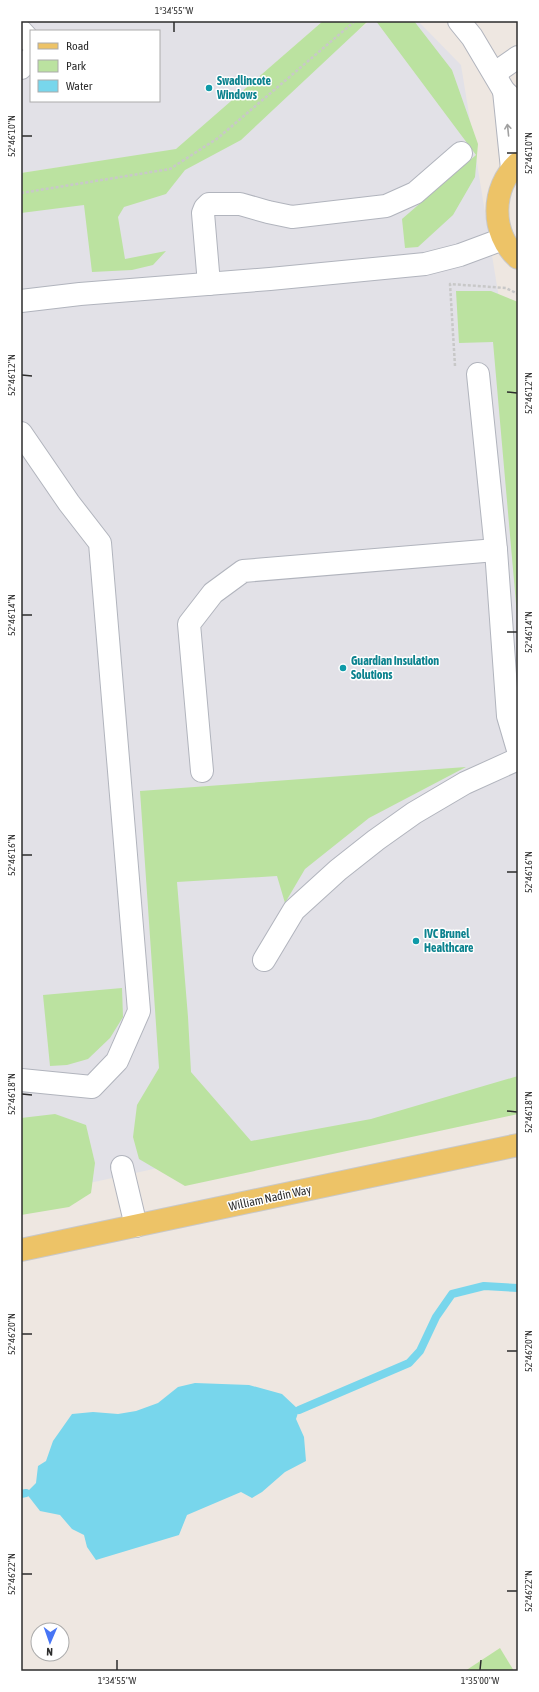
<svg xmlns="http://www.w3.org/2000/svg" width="539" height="1692" viewBox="0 0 539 1692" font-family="'Asap Condensed',sans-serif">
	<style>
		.industrial { fill: #e2e1e7; fill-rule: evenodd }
		.green { fill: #bbe2a0 }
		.water { fill: #78d6ec }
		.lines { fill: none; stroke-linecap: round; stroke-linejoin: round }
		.stream { stroke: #78d6ec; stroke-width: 8 }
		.minor-casing { stroke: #b1b4bd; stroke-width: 24 }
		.major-casing { stroke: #c8c8c8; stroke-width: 24 }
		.path { stroke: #c8c8c8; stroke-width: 2.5; stroke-dasharray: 3 2; stroke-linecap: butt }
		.minor { stroke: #fff; stroke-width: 22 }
		.major { stroke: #edc367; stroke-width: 22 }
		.oneway { stroke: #a0a0a0 }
		.ticks { fill: none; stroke: #2d2d2d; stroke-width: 1.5 }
		.culture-dot { fill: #0f9aa8; stroke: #fff; stroke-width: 1.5 }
		.labels { text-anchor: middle; stroke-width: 3; stroke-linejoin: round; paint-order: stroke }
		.culture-label { font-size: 12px; font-weight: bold; fill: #0d838f; stroke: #fff; text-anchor: start }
		.street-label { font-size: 12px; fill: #2d2d2d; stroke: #fff }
		.neatline { fill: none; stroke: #2d2d2d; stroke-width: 1.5 }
		.ticks-label { font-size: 10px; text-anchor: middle; fill: #2d2d2d }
	</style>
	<rect width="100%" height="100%" fill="#eee7e1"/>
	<g class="industrial">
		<path d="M21,21H323L176,150L21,173ZM31,31H159V101H31Z"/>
		<polygon points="370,21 418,21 461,65 518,415 518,1089 21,1198 21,199 172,178"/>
	</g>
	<g class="green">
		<polygon points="323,21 368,21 241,140 185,170 166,194 124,207 118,217 125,259 166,251 153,265 132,270 92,272 84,205 21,213 21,173 176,149"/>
		<polygon points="376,21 414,21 452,70 478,144 475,177 453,215 418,247 405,248 402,219 476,155"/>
		<polygon points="456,291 491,291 518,302 518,626 493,342 459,343"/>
		<polygon points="466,767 369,818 305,869 285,903 277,876 177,882 188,1017 191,1072 251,1141 371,1119 518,1076 518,1114 185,1186 139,1159 133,1137 137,1105 159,1068 140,791"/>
		<polygon points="122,988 123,1017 110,1038 88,1059 67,1065 50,1066 43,995"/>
		<polygon points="55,1114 86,1125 95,1163 91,1193 69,1207 21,1215 21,1118"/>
		<polygon points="500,1648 514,1671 465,1671"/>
	</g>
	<polygon class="water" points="195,1383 249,1385 282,1394 299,1410 296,1419 304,1437 306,1461 285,1472 262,1492 252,1498 241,1492 187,1515 179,1535 96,1560 87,1547 84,1535 72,1529 60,1515 40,1511 26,1493 36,1483 38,1466 46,1461 53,1441 72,1414 93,1412 118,1414 136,1411 158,1403 178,1387"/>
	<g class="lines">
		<g class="stream">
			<polyline points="299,1410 409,1363 420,1351 436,1317 452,1294 484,1286 518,1288"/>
			<polyline points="21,1494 26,1493"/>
		</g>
		<defs>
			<g id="minor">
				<polyline points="459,21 472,37 504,91 518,104"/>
				<polyline points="21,31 31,42"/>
				<polyline points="21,68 31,58"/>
				<polyline points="495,73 518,57"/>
				<polyline points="504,91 512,169"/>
				<polyline points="209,284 203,213 205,208 209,204 240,204 268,212 292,217 386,206 415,193 461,153"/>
				<polyline points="21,301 80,294 270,279 425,264 460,255 503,239"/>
				<polyline points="478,374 496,550 508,716 518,750"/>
				<polyline points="21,433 69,503 100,543 139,1011 117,1061 92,1087 21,1080"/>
				<polyline points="202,771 189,624 213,593 243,571 496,550"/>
				<polyline points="264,960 294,910 338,870 376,840 414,813 465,783 518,759"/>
				<polyline points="122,1167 136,1226"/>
			</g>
			<g id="major">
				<path d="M518,163C491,188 490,233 518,258"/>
				<polyline points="21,1250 518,1145"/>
			</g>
		</defs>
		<use href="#minor" class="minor-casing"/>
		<use href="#major" class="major-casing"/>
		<g class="path">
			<polyline points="21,193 170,169 218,138 355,21"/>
			<polyline points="455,366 450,284 506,288 518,294"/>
		</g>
		<use href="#minor" class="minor"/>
		<use href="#major" class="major"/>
	</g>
	<defs><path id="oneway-shaft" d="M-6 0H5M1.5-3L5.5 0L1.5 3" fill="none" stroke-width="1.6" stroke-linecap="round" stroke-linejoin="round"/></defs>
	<use class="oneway" href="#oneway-shaft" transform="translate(508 130) rotate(-96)"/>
	<path class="ticks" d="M174,32V22M22,136H32M507,153H517M22,375L32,376M507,392L517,393M22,615H32M507,632H517M22,855H32M507,872H517M22,1094L32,1095M507,1111L517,1112M22,1334H32M507,1351H517M22,1574H32M507,1591H517M117,1670V1660M480,1670L481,1660"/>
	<g class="culture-dot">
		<circle cx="209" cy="88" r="4"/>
		<circle cx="343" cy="668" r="4"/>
		<circle cx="416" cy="941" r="4"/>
	</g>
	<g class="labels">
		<g class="culture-label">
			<text x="217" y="85">Swadlincote<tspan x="217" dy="14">Windows</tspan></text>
			<text x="351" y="665">Guardian Insulation<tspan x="351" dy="14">Solutions</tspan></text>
			<text x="424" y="938">IVC Brunel<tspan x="424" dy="14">Healthcare</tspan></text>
		</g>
		<g class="street-label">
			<text transform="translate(270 1198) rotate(-12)" y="4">William Nadin Way</text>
		</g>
	</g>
	<rect width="539" height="1692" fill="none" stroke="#ffffff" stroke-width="44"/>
	<rect x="30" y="30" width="130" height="72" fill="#ffffff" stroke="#ababab"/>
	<rect x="38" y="43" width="20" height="6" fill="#edc367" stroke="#ababab"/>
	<text x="66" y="50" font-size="12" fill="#2d2d2d">Road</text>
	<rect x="38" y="60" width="20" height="12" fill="#bbe2a0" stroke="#ababab"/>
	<text x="66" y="70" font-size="12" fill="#2d2d2d">Park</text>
	<rect x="38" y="80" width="20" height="12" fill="#78d6ec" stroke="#ababab"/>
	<text x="66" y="90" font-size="12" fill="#2d2d2d">Water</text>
	<g transform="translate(50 1642) rotate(182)"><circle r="19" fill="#ffffff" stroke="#ababab"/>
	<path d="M0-3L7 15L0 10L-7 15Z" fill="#4775f5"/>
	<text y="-6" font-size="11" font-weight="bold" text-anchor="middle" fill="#2d2d2d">N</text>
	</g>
	<rect x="22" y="22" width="495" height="1648" class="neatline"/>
	<g class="ticks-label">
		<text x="174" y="14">1°34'55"W</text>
		<text transform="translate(11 136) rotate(-90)" y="4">52°46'10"N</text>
		<text transform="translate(528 153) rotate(-90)" y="4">52°46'10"N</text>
		<text transform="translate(11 375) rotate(-90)" y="4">52°46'12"N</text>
		<text transform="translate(528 393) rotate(-90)" y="4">52°46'12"N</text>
		<text transform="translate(11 615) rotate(-90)" y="4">52°46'14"N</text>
		<text transform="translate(528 632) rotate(-90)" y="4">52°46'14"N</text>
		<text transform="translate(11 855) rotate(-90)" y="4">52°46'16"N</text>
		<text transform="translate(528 872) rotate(-90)" y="4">52°46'16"N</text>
		<text transform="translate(11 1094) rotate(-90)" y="4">52°46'18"N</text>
		<text transform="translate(528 1112) rotate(-90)" y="4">52°46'18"N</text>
		<text transform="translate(11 1334) rotate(-90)" y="4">52°46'20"N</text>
		<text transform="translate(528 1351) rotate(-90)" y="4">52°46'20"N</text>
		<text transform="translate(11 1574) rotate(-90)" y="4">52°46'22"N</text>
		<text transform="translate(528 1591) rotate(-90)" y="4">52°46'22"N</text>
		<text x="117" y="1684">1°34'55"W</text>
		<text x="480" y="1684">1°35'00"W</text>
	</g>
</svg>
